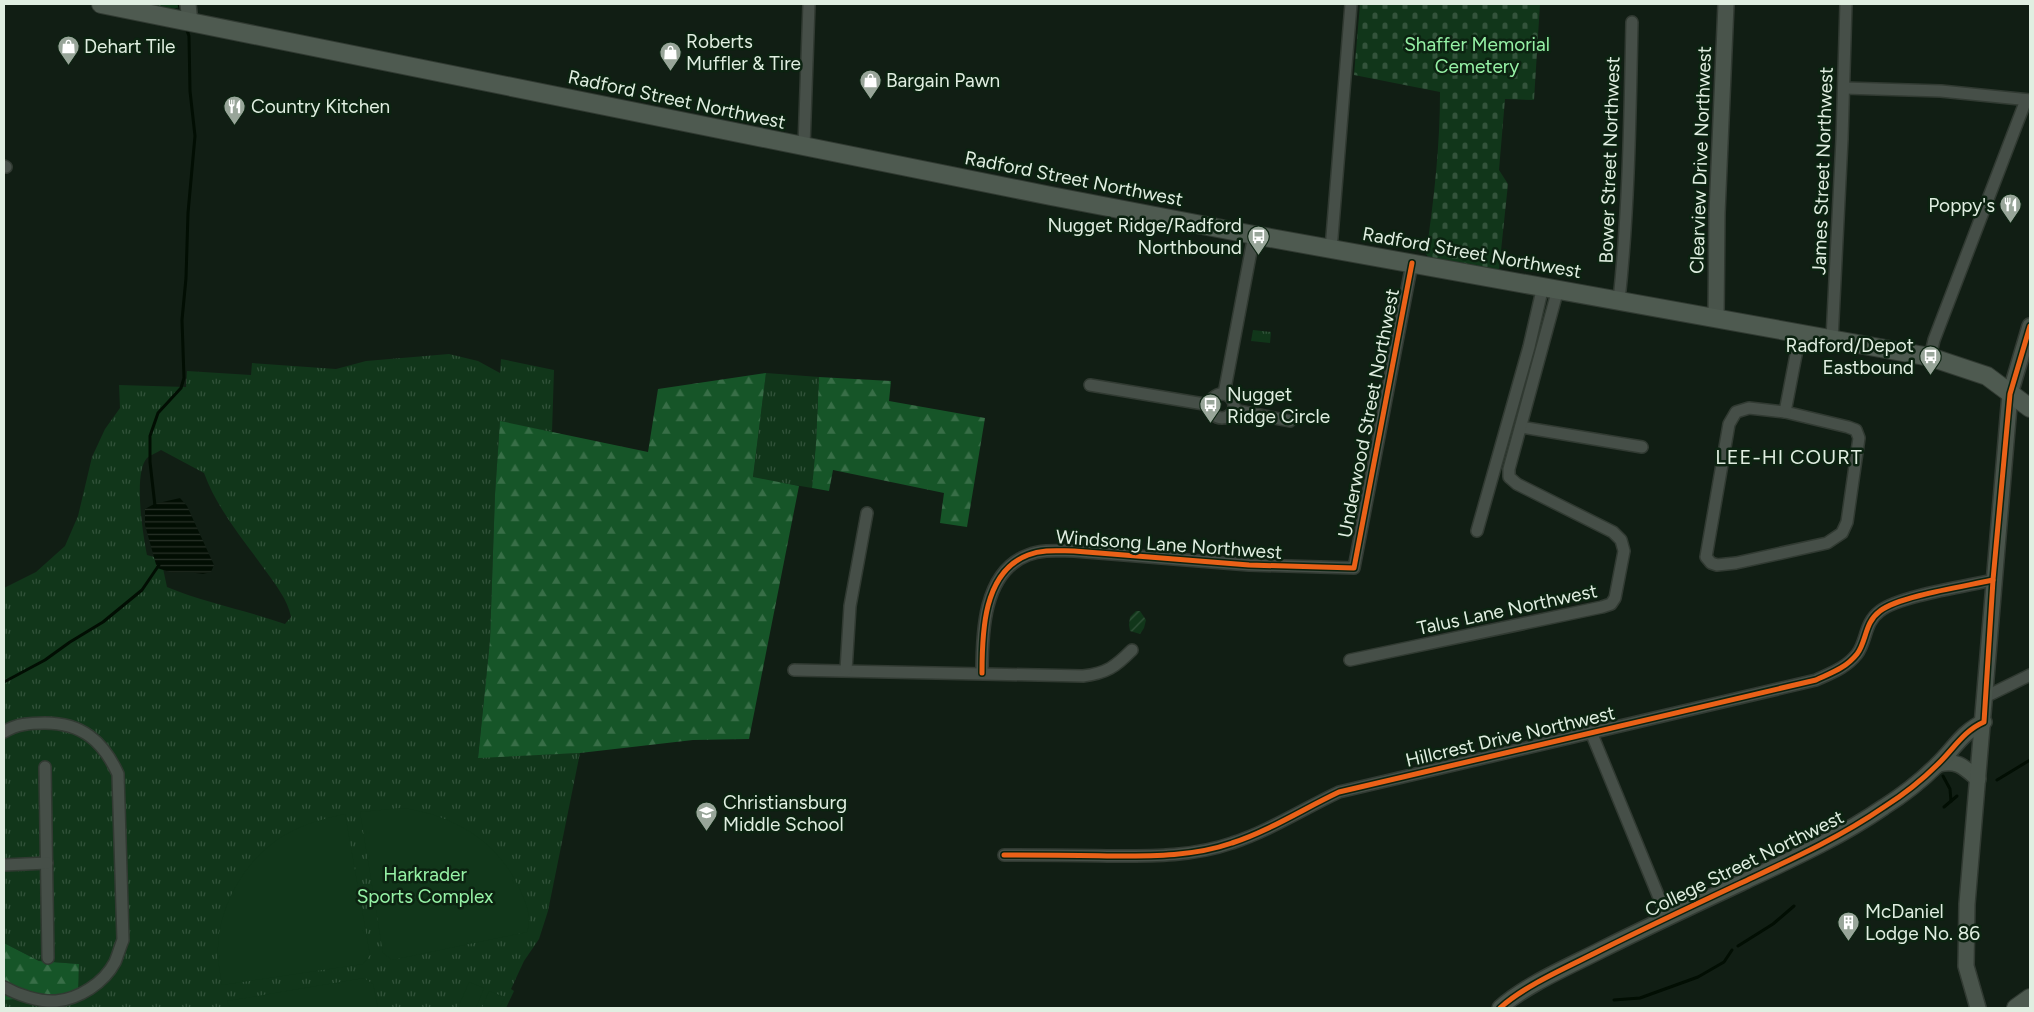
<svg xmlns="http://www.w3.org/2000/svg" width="2034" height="1012" viewBox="0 0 2034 1012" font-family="Figtree,sans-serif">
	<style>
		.grass { fill: url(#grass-tufts); fill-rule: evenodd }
		.forest { fill: url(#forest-firs) }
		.cemetery { fill: url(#cemetery-stones) }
		.garden { fill: url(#garden-furrows) }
		.pitch { fill: #11361a }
		.water { fill: url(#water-rules) }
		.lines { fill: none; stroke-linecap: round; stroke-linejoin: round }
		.stream { stroke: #020e03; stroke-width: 3 }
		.street-casing { stroke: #313a32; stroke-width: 14 }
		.secondary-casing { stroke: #313a32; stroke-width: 18 }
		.primary-casing { stroke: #313a32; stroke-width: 20 }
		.street { stroke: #464f48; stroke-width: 11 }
		.secondary { stroke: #49544b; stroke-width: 15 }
		.primary { stroke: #4e5a50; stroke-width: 18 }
		.cycleway-casing { stroke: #0c2311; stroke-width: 8 }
		.cycleway { stroke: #ea6118; stroke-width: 5 }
		.labels { text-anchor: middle; stroke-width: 5; stroke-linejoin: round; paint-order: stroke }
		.poi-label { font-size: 19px; fill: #e0eee1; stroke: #0c2311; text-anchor: start }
		.park-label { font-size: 19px; fill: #96f2a6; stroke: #0c2311 }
		.street-label { font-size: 19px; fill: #e0eee1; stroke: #0c2311 }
		.neighbourhood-label { font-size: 20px; letter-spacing: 1px; fill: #e0eee1; stroke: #0c2311 }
	</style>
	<defs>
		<pattern id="grass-tufts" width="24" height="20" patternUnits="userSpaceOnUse" patternTransform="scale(1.25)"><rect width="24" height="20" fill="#11361a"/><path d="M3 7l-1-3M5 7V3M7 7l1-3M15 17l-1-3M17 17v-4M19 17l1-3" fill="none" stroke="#33533b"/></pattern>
		<pattern id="forest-firs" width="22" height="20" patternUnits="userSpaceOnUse" patternTransform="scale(1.25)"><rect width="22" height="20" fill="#165528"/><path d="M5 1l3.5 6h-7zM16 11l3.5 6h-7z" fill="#386e47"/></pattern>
		<pattern id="cemetery-stones" width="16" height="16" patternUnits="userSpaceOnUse" patternTransform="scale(1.25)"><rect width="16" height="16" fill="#11361a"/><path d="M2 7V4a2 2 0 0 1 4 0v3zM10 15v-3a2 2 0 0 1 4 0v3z" fill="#33533b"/></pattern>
		<pattern id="garden-furrows" width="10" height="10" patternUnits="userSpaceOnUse" patternTransform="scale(1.25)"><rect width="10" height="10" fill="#11361a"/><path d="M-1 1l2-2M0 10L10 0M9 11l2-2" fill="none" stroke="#33533b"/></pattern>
		<pattern id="water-rules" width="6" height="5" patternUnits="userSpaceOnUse" patternTransform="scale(1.25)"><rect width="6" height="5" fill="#020e03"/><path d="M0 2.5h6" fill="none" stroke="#273127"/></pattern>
	</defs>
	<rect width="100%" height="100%" fill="#111e14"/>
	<g class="grass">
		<polygon points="144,4 183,4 183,6 173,9"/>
		<polygon points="1253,330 1271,332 1270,343 1251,341"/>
		<path d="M449,354L478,361L500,373L501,359L554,370L552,432L500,422L495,494L490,640L478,757L580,753L548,911L539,939L524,961L511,989L514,991L506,1008H4V1000L39,998L77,992L79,964L39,961L4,943V588L36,572L65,546L78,516L92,457L105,429L120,408L119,385L186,387L187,371L251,375L252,363L336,369L366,361ZM161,450L204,473C217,509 243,539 265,570C275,584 288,600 291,617L285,624C246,610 205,603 167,587L161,559L147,555C143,535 133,473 147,458C150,455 157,453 161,450Z"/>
		<polygon points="766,373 819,377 816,443 812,488 753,478"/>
	</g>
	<g class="forest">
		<polygon points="766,373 753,477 799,486 749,739 693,740 580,753 478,758 490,640 495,494 500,421 648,452 658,389"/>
		<polygon points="819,377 891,381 889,401 985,418 967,527 940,523 944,493 833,470 829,491 812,488 816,443"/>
		<polygon points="4,943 39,961 79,964 78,992 39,998 4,1000"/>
	</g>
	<path class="cemetery" d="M1360,4H1540L1534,100L1505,99L1499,170L1508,184L1499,270L1429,258L1426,254C1434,200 1440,146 1440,92L1354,75Z"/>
	<polygon class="garden" points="1136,611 1140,611 1146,620 1144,628 1140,634 1130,631 1129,625 1130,617"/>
	<g class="pitch">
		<path d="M402,808C455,815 499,842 521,892C527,906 532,917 527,932L392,960L383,953L360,812Z"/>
		<path d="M345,814L370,955L363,964L222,985C220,972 217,960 218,947C220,899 251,851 294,830C310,822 328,818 345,814Z"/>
		<polygon points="364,978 373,984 378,1008 230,1008 227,1001"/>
		<polygon points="469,982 484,988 476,1008 458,1008"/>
		<polygon points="489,991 505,997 500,1008 482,1008"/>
	</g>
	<polygon class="water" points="180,498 187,506 214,565 211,572 203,574 188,572 173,573 157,568 145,525 145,509 154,504"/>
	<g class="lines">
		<g class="stream">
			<polyline points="179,4 182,15"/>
			<polyline points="155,506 150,462 150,436 158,413 181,388 184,378 182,320 186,278 188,213 195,136 190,91 189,36 186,28"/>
			<polyline points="4,682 45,660 70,642 103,622 142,590 159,565"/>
			<polyline points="1943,776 1950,789 1951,801"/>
			<polyline points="1997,780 2030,760"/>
			<polyline points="1944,807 1957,796"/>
			<polyline points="1738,946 1773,924 1794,906"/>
			<polyline points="1614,1000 1640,998 1698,977 1724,962 1732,950"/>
		</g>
		<defs>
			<g id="street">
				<polyline points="1844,88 1941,91 2030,100"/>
				<polyline points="804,146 809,4"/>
				<polyline points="4,166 6,167"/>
				<polyline points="1331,249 1351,4"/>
				<path d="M1619,300C1629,208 1630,114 1632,22"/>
				<polyline points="1832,339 1842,139 1846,4"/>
				<polyline points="1930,357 1934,340 2026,100"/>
				<polyline points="1090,385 1210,405"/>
				<circle cx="1222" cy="406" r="12"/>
				<polyline points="1224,394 1254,235"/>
				<polygon points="1749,408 1785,412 1848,427 1856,430 1859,438 1847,522 1842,533 1827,543 1736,563 1717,565 1711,563 1706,557 1729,424 1736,412"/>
				<polyline points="1234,410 1290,421"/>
				<polyline points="1785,412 1800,334"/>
				<polyline points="1521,427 1642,447"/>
				<polyline points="1477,531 1529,347 1543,286"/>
				<polyline points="1350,660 1602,607 1611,604 1615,598 1624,551 1621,540 1613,532 1517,484 1509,477 1509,469 1558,289"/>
				<path d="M794,670L1083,676C1107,673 1115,667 1132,650"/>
				<polyline points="846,670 850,606 867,513"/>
				<path d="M982,673C982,633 983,572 1028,555C1043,549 1059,551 1074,551L1249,565L1354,568L1412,263"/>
				<polyline points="1985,697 2030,675"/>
				<path d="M4,732C16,724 30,723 45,723C82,723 103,741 118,774L123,940C120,947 118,955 115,962C104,983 79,999 56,1001C39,1002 18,995 4,987"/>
				<polyline points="1591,732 1667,917"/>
				<polyline points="45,767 48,958"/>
				<path d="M1004,855C1039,855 1073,855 1107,856C1149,856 1192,857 1232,843C1269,831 1303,809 1339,792L1816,680C1831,673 1846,668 1857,654C1867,641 1864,623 1880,611C1899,596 1967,586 1993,580"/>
				<polyline points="4,865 47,863"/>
			</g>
			<g id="secondary">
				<polyline points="188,4 190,22"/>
				<polyline points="1716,318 1717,213 1726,4"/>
				<path d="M1939,764C1957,759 1965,768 1978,779"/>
				<path d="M1500,1008C1525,985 1570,966 1601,950C1647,927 1694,905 1741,883C1790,860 1839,838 1884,807C1903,795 1921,781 1937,765C1953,750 1963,731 1984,722"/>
				<polyline points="1978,1008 1966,966 1967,904 2010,394 2030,326"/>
			</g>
			<g id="primary">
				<polyline points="101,4 1051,196 1254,235 1930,357 1987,376 2030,408"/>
				<polyline points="2016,1008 2030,998"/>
			</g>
		</defs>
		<use href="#street" class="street-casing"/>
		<use href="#secondary" class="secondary-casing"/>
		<use href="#primary" class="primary-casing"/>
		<use href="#street" class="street"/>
		<use href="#secondary" class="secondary"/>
		<use href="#primary" class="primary"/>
		<defs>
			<g id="cycleway">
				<path d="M982,673C982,633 983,572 1028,555C1043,549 1059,551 1074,551L1249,565L1354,568L1412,263"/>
				<path d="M1004,855C1039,855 1073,855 1107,856C1149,856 1192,857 1232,843C1269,831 1303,809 1339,792L1816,680C1831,673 1846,668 1857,654C1867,641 1864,623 1880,611C1899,596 1967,586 1993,580"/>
				<path d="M1500,1008C1525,985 1570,966 1601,950C1647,927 1694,905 1741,883C1790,860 1839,838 1884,807C1903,795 1921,781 1937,765C1953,750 1963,731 1984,722L1993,580L2010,394L2030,326"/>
			</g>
		</defs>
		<use href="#cycleway" class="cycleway-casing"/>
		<use href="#cycleway" class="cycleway"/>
	</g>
	<defs>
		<symbol id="shop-pin" viewBox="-11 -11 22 30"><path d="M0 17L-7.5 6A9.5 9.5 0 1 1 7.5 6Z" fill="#98a599" stroke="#0c2311"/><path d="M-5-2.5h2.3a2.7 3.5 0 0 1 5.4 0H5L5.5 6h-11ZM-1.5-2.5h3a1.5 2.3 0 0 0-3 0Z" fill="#fff"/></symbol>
		<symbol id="restaurant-pin" viewBox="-11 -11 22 30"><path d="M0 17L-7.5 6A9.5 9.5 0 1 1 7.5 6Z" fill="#98a599" stroke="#0c2311"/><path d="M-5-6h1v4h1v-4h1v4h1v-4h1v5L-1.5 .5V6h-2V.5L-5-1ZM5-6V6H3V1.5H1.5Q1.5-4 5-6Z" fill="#fff"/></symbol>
		<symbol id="bus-pin" viewBox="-11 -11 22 30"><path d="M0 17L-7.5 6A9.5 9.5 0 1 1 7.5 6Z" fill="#98a599" stroke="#0c2311"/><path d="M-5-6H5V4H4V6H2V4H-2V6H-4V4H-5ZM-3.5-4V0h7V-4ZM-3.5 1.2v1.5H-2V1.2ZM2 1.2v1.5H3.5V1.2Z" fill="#fff"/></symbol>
		<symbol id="school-pin" viewBox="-11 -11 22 30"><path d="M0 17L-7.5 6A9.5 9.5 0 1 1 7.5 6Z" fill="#98a599" stroke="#0c2311"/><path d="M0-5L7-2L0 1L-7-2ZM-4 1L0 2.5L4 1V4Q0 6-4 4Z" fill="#fff"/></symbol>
		<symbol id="building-pin" viewBox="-11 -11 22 30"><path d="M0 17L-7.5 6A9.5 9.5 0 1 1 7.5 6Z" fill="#98a599" stroke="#0c2311"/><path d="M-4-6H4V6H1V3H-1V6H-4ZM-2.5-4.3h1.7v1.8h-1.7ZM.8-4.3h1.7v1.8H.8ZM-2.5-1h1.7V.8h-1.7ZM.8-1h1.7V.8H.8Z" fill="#fff"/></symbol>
	</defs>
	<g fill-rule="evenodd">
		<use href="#shop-pin" x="56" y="34" width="25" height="34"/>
		<use href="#shop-pin" x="658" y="40" width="25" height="34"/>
		<use href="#shop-pin" x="858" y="68" width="25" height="34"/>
		<use href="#restaurant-pin" x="222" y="94" width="25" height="34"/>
		<use href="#restaurant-pin" x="1998" y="192" width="25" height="34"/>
		<use href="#bus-pin" x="1246" y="224" width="25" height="34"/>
		<use href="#bus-pin" x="1918" y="344" width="25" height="34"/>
		<use href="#bus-pin" x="1198" y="392" width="25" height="34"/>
		<use href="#school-pin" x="694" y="800" width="25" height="34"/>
		<use href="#building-pin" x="1836" y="910" width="25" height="34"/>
	</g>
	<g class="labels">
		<g class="poi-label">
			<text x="686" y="48">Roberts<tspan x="686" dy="22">Muffler &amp; Tire</tspan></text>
			<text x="84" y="53">Dehart Tile</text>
			<text x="886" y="87">Bargain Pawn</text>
			<text x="251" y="113">Country Kitchen</text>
			<text x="1995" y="212" text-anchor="end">Poppy's</text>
			<text x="1242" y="232" text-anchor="end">Nugget Ridge/Radford<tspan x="1242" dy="22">Northbound</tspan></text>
			<text x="1914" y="352" text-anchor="end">Radford/Depot<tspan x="1914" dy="22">Eastbound</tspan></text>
			<text x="1227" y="401">Nugget<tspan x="1227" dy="22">Ridge Circle</tspan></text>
			<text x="723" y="809">Christiansburg<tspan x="723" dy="22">Middle School</tspan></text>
			<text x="1865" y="918">McDaniel<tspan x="1865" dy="22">Lodge No. 86</tspan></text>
		</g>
		<g class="park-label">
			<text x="1477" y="51">Shaffer Memorial<tspan x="1477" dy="22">Cemetery</tspan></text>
			<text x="425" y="881">Harkrader<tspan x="425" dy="22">Sports Complex</tspan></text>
		</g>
		<g class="street-label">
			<text transform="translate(677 99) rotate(12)" y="7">Radford Street Northwest</text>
			<text transform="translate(1609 160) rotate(-88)" y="7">Bower Street Northwest</text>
			<text transform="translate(1700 160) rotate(-88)" y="7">Clearview Drive Northwest</text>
			<text transform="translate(1822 171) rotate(-88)" y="7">James Street Northwest</text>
			<text transform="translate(1074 178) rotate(11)" y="7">Radford Street Northwest</text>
			<text transform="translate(1472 252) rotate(10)" y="7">Radford Street Northwest</text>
			<text transform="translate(1368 413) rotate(-79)" y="7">Underwood Street Northwest</text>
			<text transform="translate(1169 544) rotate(4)" y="7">Windsong Lane Northwest</text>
			<text transform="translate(1507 609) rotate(-12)" y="7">Talus Lane Northwest</text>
			<text transform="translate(1510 736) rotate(-13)" y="7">Hillcrest Drive Northwest</text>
			<text transform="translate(1744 863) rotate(-26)" y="7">College Street Northwest</text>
		</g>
		<g class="neighbourhood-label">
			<text x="1789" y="464">LEE-HI COURT</text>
		</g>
	</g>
	<rect width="2034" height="1012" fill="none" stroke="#e0eee1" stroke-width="10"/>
</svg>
